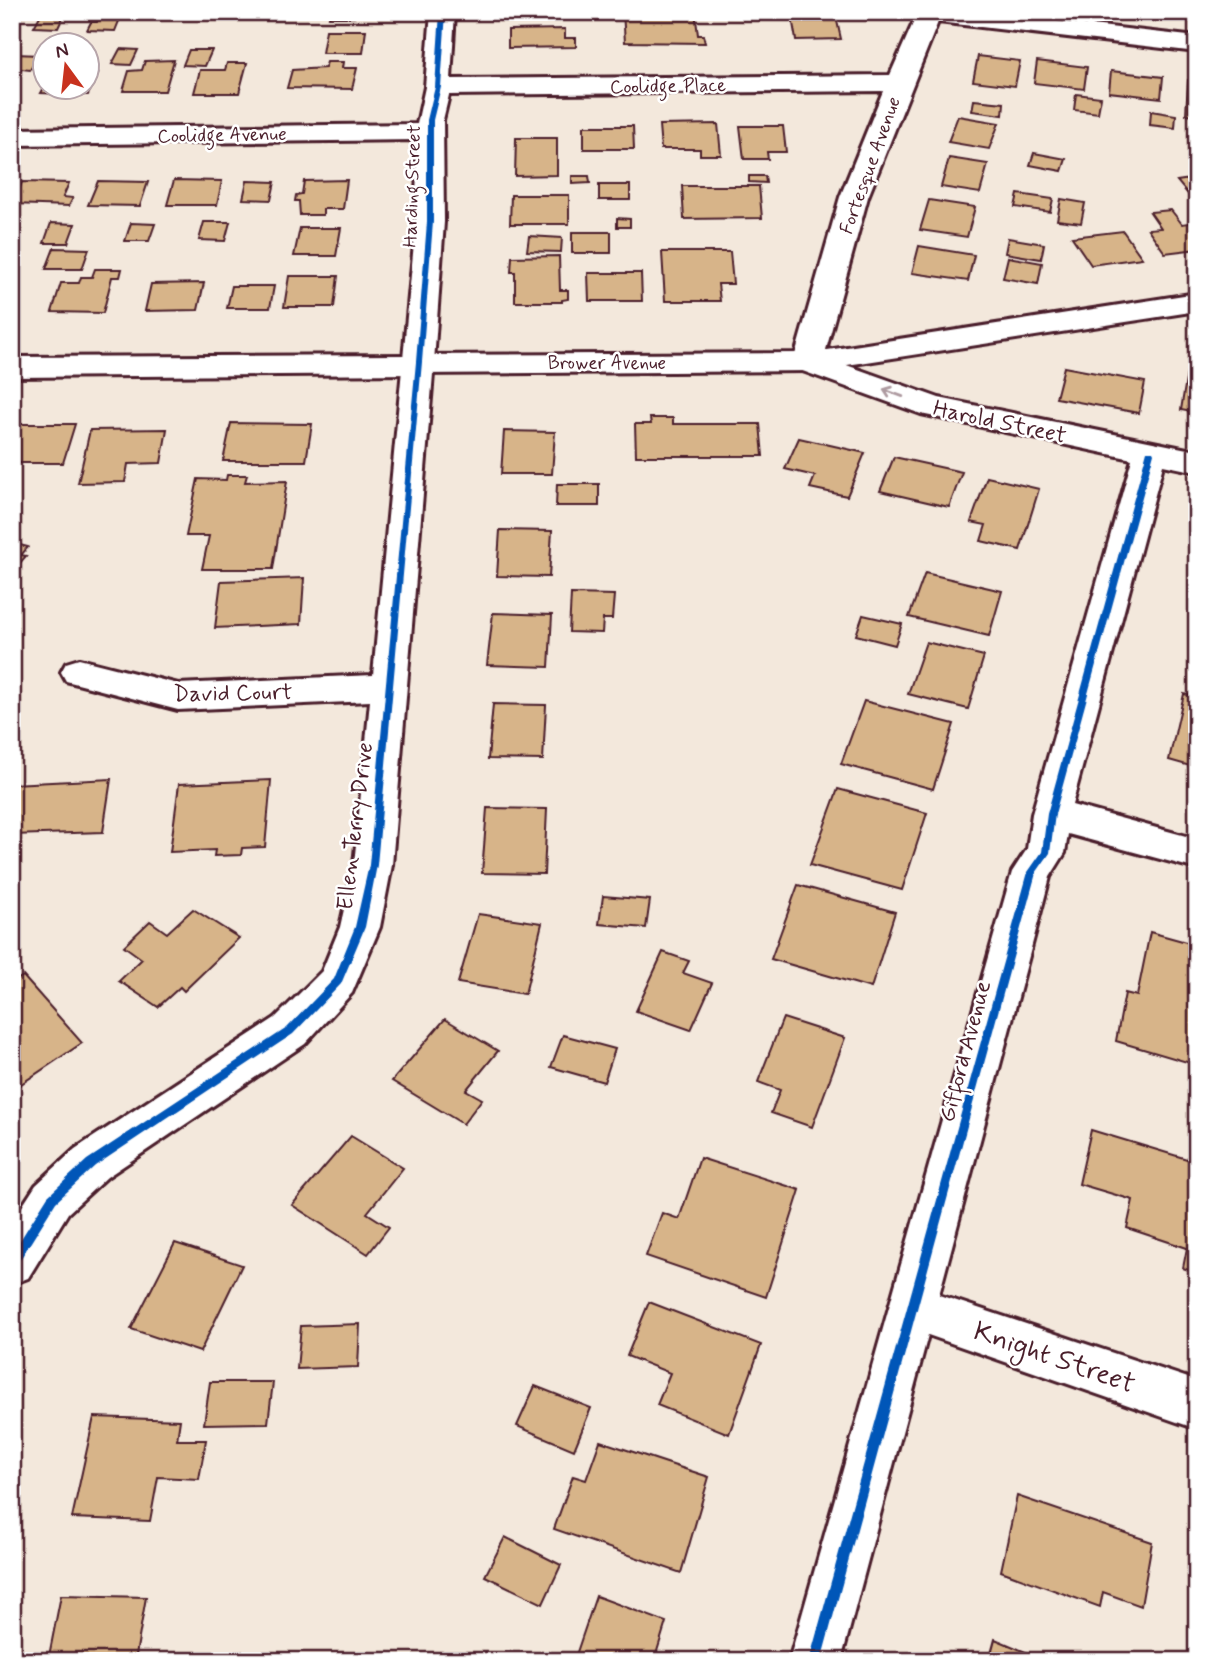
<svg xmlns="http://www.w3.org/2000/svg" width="1209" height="1673" viewBox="0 0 1209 1673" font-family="Mynerve,sans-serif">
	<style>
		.building { fill: #d7b489; stroke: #4a1f2b; stroke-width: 2 }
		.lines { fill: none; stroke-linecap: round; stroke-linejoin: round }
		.street-casing { stroke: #4a1f2b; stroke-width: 6 }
		.secondary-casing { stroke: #4a1f2b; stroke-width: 6 }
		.street { fill: #fff; fill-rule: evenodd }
		.secondary { fill: #fff; fill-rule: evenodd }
		.cycleway-casing { stroke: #fff; stroke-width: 4 }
		.cycleway { fill: #0057b8; fill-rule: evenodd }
		.oneway { stroke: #ae9aa0 }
		.labels { text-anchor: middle; stroke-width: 5; stroke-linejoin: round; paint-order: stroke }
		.far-street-label { font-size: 19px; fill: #4a1f2b; stroke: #fff }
		.street-label { font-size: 23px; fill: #4a1f2b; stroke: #fff }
		.near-street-label { font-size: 28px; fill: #4a1f2b; stroke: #fff }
	</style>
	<rect width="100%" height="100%" fill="#f3e8dc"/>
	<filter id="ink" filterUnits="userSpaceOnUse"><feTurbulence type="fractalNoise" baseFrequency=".0143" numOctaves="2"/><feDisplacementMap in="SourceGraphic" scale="14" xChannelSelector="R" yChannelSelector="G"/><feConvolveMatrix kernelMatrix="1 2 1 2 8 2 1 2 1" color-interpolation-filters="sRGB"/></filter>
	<g filter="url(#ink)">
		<g class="building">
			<polygon points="42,12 65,13 58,28 34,27"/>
			<polygon points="355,12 354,17 329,17 330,13 314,13"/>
			<polygon points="510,12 568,12 568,15 510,16"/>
			<polygon points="623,12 695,12 698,35 703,35 705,43 625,42"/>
			<polygon points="791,12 835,12 841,39 796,40"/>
			<polygon points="99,15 121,16 115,31 87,30 91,22 97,22"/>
			<polygon points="565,29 565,38 576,38 576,47 508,48 508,30"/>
			<polygon points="326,30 366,30 363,53 322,53"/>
			<polygon points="51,38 72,39 68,46 46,46"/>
			<polygon points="120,49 138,50 131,65 112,64"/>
			<polygon points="189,50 212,50 205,66 183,65"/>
			<polygon points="15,54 39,55 30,70 12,68"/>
			<polygon points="978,56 1020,61 1015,86 973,81"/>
			<polygon points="174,60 165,91 123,91 129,71 142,70 145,61"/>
			<polygon points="1037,61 1087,67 1084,89 1034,83"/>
			<polygon points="327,62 343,62 342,68 357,68 352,89 287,88 292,70 325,68"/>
			<polygon points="227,63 247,63 239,93 194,93 200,70 225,70"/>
			<polygon points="1111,71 1163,77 1161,98 1109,92"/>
			<polygon points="88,73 98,73 88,95 41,93 46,84 46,88 88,88"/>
			<polygon points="1188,80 1197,81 1197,115 1186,114"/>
			<polygon points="1076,94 1101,97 1098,113 1074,110"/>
			<polygon points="974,100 1004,103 1003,115 972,111"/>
			<polygon points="1151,111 1176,115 1175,128 1150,125"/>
			<polygon points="958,116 999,123 989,149 948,142"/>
			<polygon points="718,124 721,155 700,155 700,149 661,149 659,125"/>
			<polygon points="584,126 633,126 634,149 584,149"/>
			<polygon points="740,126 783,126 786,152 767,152 768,159 744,159"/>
			<polygon points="516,138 557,138 557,175 515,176"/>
			<polygon points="1034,153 1066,159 1062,171 1030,165"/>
			<polygon points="949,158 988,164 980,193 941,187"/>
			<polygon points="572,176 589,176 590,183 572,184"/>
			<polygon points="749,176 765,176 766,183 749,182"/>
			<polygon points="1197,178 1197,199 1192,199 1177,181"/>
			<polygon points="174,180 222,181 217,205 167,205"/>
			<polygon points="347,180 343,209 323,209 323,215 300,215 299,201 295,201 296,195 302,194 304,181"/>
			<polygon points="98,181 148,182 140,206 88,205"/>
			<polygon points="247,181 275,182 271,200 243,199"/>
			<polygon points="22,182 69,183 63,197 73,198 69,206 13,204"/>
			<rect x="599" y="185" width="31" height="15"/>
			<polygon points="682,186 759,186 762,218 684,219"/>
			<polygon points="1018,194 1053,199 1050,212 1015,207"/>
			<polygon points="511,195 569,195 569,224 510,224"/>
			<polygon points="1061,199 1085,203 1081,223 1057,220"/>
			<polygon points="929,200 975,207 967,237 920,230"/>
			<polygon points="1171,210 1182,224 1197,222 1197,249 1165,253 1148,229 1161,228 1150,212"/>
			<polygon points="617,218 630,219 630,227 617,227"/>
			<polygon points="204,222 230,222 225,241 199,240"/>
			<polygon points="51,223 75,224 68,243 44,243"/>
			<polygon points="131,223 155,224 149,241 125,241"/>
			<polygon points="300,228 341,228 336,256 294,256"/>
			<polygon points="1123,231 1142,258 1091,265 1072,237"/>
			<rect x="572" y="232" width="39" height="21"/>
			<polygon points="529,236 562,238 561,252 527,251"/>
			<polygon points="1008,238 1044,244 1041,259 1005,253"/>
			<polygon points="919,246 974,255 968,281 912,273"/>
			<polygon points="54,248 89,249 82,269 46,269"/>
			<polygon points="662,252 730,252 733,284 718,284 720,301 665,301"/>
			<polygon points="559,256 560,290 568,290 568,299 562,300 562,302 515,302 515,272 511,272 512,257"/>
			<polygon points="1008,257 1042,263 1038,284 1003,278"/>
			<polygon points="95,269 122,269 120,277 112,277 103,313 52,312 61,283 79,283 81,277 92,277"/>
			<polygon points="588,273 641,273 642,301 589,301"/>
			<polygon points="289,276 338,276 334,307 284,307"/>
			<polygon points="204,283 198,310 145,311 151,284"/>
			<polygon points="232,286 274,286 270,308 227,308"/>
			<polygon points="1189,361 1197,362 1197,413 1181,410"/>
			<polygon points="1064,367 1145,382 1139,413 1056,398"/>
			<polygon points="650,418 673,418 673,424 760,424 763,456 636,456 635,424 651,424"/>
			<polygon points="231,423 312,424 306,461 223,461"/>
			<polygon points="12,424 75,424 63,463 12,463"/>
			<polygon points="167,429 161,463 128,464 125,482 78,483 90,430"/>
			<polygon points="504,431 555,432 552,474 501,474"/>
			<polygon points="799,438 865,453 847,496 810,488 815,476 785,469"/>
			<polygon points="894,457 962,472 949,507 880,491"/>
			<polygon points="227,475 247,475 245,482 287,481 273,569 202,569 209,536 186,536 198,479 226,480"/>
			<polygon points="987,477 1039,489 1020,550 981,541 986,525 971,522"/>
			<polygon points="557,484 599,484 599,506 556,506"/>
			<polygon points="500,530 552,531 549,577 497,576"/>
			<polygon points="12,543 28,547 21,555 26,556 12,572"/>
			<polygon points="925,573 1002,591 989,636 909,617"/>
			<polygon points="304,578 301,624 215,628 221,581"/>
			<polygon points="571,594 614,595 612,619 603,619 602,633 569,632"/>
			<polygon points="493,613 552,615 549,667 487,665"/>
			<polygon points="863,615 902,624 895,645 856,635"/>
			<polygon points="926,642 984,656 968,709 908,694"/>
			<polygon points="1184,694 1197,697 1197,768 1169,760"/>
			<polygon points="864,701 954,724 933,789 841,764"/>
			<polygon points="493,704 546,705 543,760 488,759"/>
			<polygon points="111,779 103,832 12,835 12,784"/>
			<polygon points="271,780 265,847 242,848 241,855 214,856 215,850 170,852 179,784"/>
			<polygon points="838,789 927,813 902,890 810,865"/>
			<polygon points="487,808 547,809 544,874 482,873"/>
			<polygon points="798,885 895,912 871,988 771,959"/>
			<polygon points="603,896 650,900 646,928 599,924"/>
			<polygon points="193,909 239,938 184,991 180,987 158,1007 119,981 142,959 124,946 150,921 167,933"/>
			<polygon points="478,914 542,923 525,994 458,983"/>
			<polygon points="1150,932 1197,945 1197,1065 1116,1041 1125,993 1137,996"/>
			<polygon points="663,952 689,961 683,973 712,983 691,1030 636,1011"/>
			<polygon points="23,976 82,1043 12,1090 12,983"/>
			<polygon points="783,1018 845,1038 812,1127 771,1113 780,1090 758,1082"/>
			<polygon points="445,1019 498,1051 466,1090 482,1099 463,1124 392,1081"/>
			<polygon points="563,1035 615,1049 604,1082 551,1067"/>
			<polygon points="1091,1130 1197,1162 1197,1273 1183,1268 1187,1248 1127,1228 1133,1200 1079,1184"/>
			<polygon points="351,1136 403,1168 367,1213 389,1227 368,1254 292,1205"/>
			<polygon points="700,1158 800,1190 766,1297 646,1256 662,1213 679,1219"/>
			<polygon points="175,1243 242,1265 200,1352 131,1329"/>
			<polygon points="649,1302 761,1345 729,1434 657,1405 670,1373 627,1356"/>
			<polygon points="360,1324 358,1367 297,1369 301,1326"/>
			<polygon points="210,1382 273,1382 268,1423 204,1424"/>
			<polygon points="535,1386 591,1408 574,1450 517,1426"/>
			<polygon points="94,1417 180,1420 177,1440 206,1440 199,1479 158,1477 150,1521 72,1518"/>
			<polygon points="600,1441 709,1477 681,1573 554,1529 573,1476 586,1480"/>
			<polygon points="1017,1496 1152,1542 1141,1606 1103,1592 1100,1607 1001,1571"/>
			<polygon points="505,1537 561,1565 543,1604 485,1576"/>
			<polygon points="61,1595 146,1597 135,1661 48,1661"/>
			<polygon points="596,1596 666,1622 654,1661 574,1661"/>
			<polygon points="995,1639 1047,1661 989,1661"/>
		</g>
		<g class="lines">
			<defs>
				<polygon id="street" points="431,12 455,12 451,79 890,75 918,12 978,12 1197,37 1197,52 938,22 868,197 824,357 939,398 1197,451 1197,472 1163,465 1072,805 1197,839 1197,869 1068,834 1065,853 1050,877 939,1295 1197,1381 1197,1429 928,1335 841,1661 789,1661 1012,872 1027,849 1032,814 1132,459 921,414 797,369 793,362 840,197 883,91 449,95 443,120 444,222 434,362 392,865 380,927 352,993 305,1044 107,1177 68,1213 28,1278 12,1284 12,1222 36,1185 75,1149 275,1018 322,971 340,927 354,865 370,701 178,710 66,681 61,672 66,663 79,659 178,684 373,675 416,222 417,140 12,145 12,129 417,124 425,87"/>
				<polygon id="secondary" points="1197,293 1197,311 808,371 12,377 12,357 808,353"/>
			</defs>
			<use href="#street" class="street-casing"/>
			<use href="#secondary" class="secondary-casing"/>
			<use href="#street" class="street"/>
			<use href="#secondary" class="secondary"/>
			<defs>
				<g id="cycleway">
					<polygon points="440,12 446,12 441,87 433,120 433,222 422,362 377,865 365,927 341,984 293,1034 95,1166 56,1202 16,1266 12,1268 12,1253 48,1196 87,1160 287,1028 334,979 355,927 369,865 416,362 427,222 427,120 435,87"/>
					<polygon points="1147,451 1153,451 1154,453 1055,814 1050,853 1036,873 821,1661 809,1661 1028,872 1042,852 1047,814"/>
				</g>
			</defs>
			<use href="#cycleway" class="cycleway-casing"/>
			<use href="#cycleway" class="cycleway"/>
		</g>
		<defs><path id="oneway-shaft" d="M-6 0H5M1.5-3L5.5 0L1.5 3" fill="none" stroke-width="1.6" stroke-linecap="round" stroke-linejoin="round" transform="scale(1.75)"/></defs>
		<use class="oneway" href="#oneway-shaft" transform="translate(893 393) rotate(-160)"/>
	</g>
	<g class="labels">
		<g class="far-street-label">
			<text transform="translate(668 85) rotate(-1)" y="7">Coolidge Place</text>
			<text transform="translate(222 134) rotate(-1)" y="7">Coolidge Avenue</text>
			<text transform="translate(869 165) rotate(-70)" y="7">Fortesque Avenue</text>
			<text transform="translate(411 186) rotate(-88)" y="7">Harding Street</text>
			<text x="607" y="369">Brower Avenue</text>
		</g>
		<g class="street-label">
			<text transform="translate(1000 421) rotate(12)" y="8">Harold Street</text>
			<text transform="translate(233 692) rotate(-1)" y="8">David Court</text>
			<text transform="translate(354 826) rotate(-83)" y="8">Ellen Terry Drive</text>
			<text transform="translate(964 1051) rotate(-75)" y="8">Gifford Avenue</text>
		</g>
		<g class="near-street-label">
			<text transform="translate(1055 1356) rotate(19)" y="10">Knight Street</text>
		</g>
	</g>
	<rect width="1209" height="1673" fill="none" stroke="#fff" stroke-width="42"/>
	<rect x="21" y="21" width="1167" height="1631" fill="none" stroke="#4a1f2b" stroke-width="2.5" filter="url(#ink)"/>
	<g transform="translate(66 66) rotate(345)"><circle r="33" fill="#ffffff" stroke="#b7a5aa" stroke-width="2"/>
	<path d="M0-5L12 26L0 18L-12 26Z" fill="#c8321e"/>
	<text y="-10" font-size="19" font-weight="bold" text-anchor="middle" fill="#4a1f2b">N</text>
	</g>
</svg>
